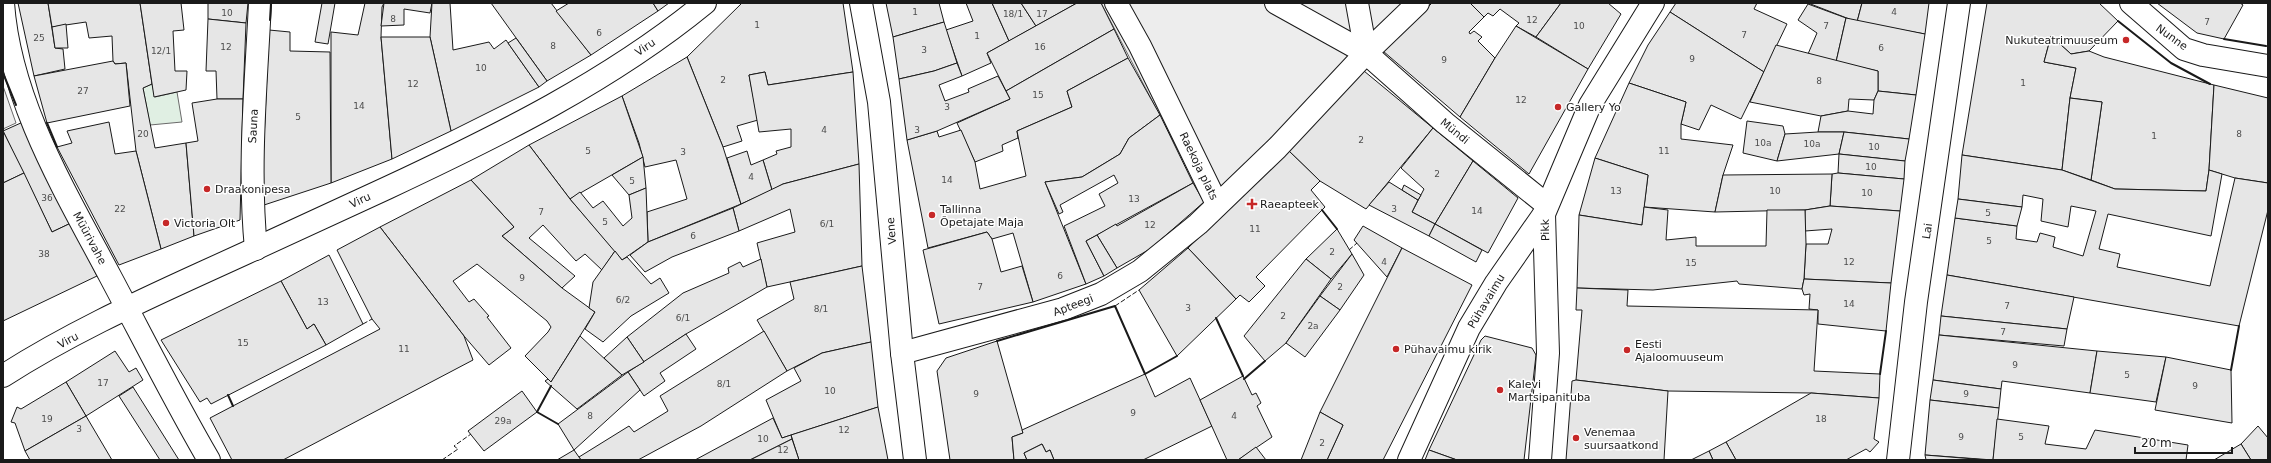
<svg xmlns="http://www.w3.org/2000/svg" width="2271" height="463" viewBox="0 0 2271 463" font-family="'DejaVu Sans',sans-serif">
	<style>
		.green { fill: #e0efe3; stroke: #6a6a6a }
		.parking { fill: #ededed; stroke: #6a6a6a }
		.building { fill: #e6e6e6; stroke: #1a1a1a }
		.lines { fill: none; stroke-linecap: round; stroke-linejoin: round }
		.street-casing { stroke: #1a1a1a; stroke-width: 24 }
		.street { stroke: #fff; stroke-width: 22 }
		.fence { stroke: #1a1a1a; stroke-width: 1; stroke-dasharray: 5 2; stroke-linecap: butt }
		.wall { stroke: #1a1a1a; stroke-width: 2 }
		.poi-dot { fill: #c62828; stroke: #fff; stroke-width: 1.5 }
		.labels { text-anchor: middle; stroke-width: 3; stroke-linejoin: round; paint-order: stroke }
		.number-label { font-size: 9px; fill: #4d4d4d }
		.street-label { font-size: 11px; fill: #1a1a1a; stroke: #fff }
		.poi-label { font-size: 11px; fill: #1a1a1a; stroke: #fff; text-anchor: start }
	</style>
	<rect width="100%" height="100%" fill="#fff"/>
	<polygon class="green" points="152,84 155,97 177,92 182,122 150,125 143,88"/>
	<g class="parking">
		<polygon points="1101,3 1429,3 1214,219"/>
		<polygon points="3,86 16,123 3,129"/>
	</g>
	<g class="building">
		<polygon points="18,3 48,3 55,48 63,49 65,69 34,76"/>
		<polygon points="48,3 140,3 152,84 143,88 155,148 186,143 194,236 161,249 136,151 126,63 115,64 113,61 112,36 89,38 86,22 52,27"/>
		<polygon points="140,3 181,3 184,30 173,31 175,71 187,71 186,90 154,97"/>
		<polygon points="208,3 248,3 246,23 208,19"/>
		<polygon points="322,3 335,3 328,44 315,42"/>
		<polygon points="365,3 384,3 382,7 381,37 392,159 331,183 331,32 358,35"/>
		<polygon points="384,3 432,3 430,13 404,9 404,25 381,26"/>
		<polygon points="432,3 450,3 453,50 489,42 494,49 506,40 539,87 451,131 430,37"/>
		<polygon points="491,3 551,3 591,55 547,81"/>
		<polygon points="569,3 653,3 658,11 591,55 556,11"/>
		<polygon points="653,3 669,3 658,11"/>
		<polygon points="742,3 843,3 853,72 768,85 765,72 749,75 758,120 737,126 742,141 723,147 687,57"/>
		<polygon points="886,3 939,3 944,22 893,37"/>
		<polygon points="966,3 992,3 1009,41 987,53 991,63 962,76 946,30 973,21"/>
		<polygon points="992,3 1021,3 1036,26 1009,41"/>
		<polygon points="1021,3 1077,3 1036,26"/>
		<polygon points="1077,3 1101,3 1114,29 1006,91 987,53"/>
		<polygon points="1432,3 1470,3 1484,17 1469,32 1470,34 1474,31 1482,37 1478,41 1495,58 1460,117 1383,51"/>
		<polygon points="1470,3 1561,3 1536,37 1516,26 1519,23 1500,9 1493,16 1488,13 1484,17"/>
		<polygon points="1561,3 1608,3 1621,14 1588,69 1536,37"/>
		<polygon points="1676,3 1757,3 1754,9 1787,24 1764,72 1670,12"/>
		<polygon points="1808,3 1862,3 1857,22"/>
		<polygon points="1862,3 1929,3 1925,34 1857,22"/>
		<polygon points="1987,3 2099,3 2118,21 2089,51 2071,54 2051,36 2044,62 2076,68 2070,98 2062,170 1962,155"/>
		<polygon points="2157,3 2240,3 2243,5 2224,39 2197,33"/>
		<polygon points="1808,4 1846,18 1836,62 1808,54 1817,33 1798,20"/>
		<polygon points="1670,12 1764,72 1741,119 1711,105 1699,130 1681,124 1686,102 1629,83 1648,45"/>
		<polygon points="1846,18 1925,34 1916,95 1878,91 1878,71 1836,62"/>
		<polygon points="208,19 246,23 243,99 217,99 216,71 206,71"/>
		<polygon points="944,22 957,63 934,71 899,79 893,37"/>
		<polygon points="66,24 68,48 55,48 52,27"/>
		<polygon points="1516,26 1588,69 1529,174 1460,117 1495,58"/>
		<polygon points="1114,29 1128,58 1067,91 1072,107 1017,131 1018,138 1002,145 1003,151 975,162 957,123 1010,99 1006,91"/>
		<polygon points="269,30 290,32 290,51 330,52 331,183 261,206"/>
		<polygon points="2051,36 2071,54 2089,51 2104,57 2214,85 2209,170 2206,191 2115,189 2091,180 2102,102 2070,98 2076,68 2044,62"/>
		<polygon points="381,37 430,37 451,131 392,159"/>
		<polygon points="516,38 547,81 539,87 508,43"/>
		<polygon points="1776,45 1878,71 1878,91 1874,100 1849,99 1848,111 1821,116 1750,102"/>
		<polygon points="687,57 723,147 741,204 648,242 647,212 687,199 676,160 645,167 639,143 622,96"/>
		<polygon points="1128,58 1160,115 1129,138 1120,154 1082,177 1045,182 1086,284 1033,302 1013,233 992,239 987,232 928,248 907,140 937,131 939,137 961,130 975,162 980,189 1026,176 1017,131 1072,107 1067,91"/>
		<polygon points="113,61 115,64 126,63 130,106 47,123 34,76"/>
		<polygon points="957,63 962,76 939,85 945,101 969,92 968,89 998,76 1010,99 937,131 907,140 899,79 934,71"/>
		<polygon points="1364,71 1433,128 1366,209 1320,181 1289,151"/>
		<polygon points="765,72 768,85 853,72 859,164 783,184 772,190 763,160 777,154 776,151 791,147 791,129 759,132 749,75"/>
		<polygon points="1629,83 1686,102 1681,124 1681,139 1733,145 1723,175 1715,212 1644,207 1648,175 1595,158"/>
		<polygon points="2214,85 2268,98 2268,183 2235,178 2209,170"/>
		<polygon points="1878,91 1916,95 1909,139 1844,132 1818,132 1821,116 1848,111 1873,114 1874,100"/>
		<polygon points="622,96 643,157 570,199 529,145"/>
		<polygon points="2070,98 2102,102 2091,180 2062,170"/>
		<polygon points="217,99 243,99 240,220 194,236 186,143 198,141 192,103"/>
		<polygon points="1160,115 1193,183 1086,241 1104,276 1086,284 1064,226 1105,206 1099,194 1118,183 1114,175 1060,205 1063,212 1059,214 1045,182 1082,177 1120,154 1129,138"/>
		<polygon points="1747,121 1783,126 1785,134 1777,161 1743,153"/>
		<polygon points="23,122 71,223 52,232 3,131"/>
		<polygon points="109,122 115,154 136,151 161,249 119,265 57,147 72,143 67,131"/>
		<polygon points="1433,128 1473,161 1435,224 1412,212 1424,189 1401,168"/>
		<polygon points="3,131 24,173 3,183"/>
		<polygon points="1818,132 1844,132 1839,154 1777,161 1785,134"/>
		<polygon points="1844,132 1909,139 1905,161 1839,154"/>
		<polygon points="529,145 570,199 615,251 602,270 585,254 576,261 543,225 529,238 575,276 562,288 502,236 514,227 471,180"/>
		<polygon points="747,151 751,165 763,160 772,190 741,204 727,158"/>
		<polygon points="1289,151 1320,181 1311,190 1325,207 1256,277 1265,286 1249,302 1240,295 1236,299 1188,248"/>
		<polygon points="1839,154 1905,161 1904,179 1838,173"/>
		<polygon points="1962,155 2062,170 2115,189 2206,191 2209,170 2222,174 2211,236 2108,214 2099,249 2120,254 2117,267 2210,286 2235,178 2268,183 2268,210 2239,326 1947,275 1955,218 2017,226 2016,239 2037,242 2040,233 2055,237 2053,247 2083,256 2096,211 2071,206 2068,227 2041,221 2043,199 2023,195 2022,207 1958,199"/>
		<polygon points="643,157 646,188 629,195 612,175"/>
		<polygon points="1595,158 1648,175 1642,225 1579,215"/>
		<polygon points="1473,161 1518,198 1488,253 1435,224"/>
		<polygon points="859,164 862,266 767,287 757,243 795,232 790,209 739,231 733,208 783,184"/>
		<polygon points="24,173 52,232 71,223 97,276 3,321 3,183"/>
		<polygon points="1838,173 1904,179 1900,211 1830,206 1832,174"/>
		<polygon points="1832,174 1830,206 1805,210 1715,212 1723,175"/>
		<polygon points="471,180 514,227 502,236 562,288 595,312 551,382 525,356 548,332 551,327 547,321 477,264 453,281 469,302 474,299 489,316 487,317 511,348 489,365 464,336 380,227"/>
		<polygon points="1389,182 1418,200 1412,212 1435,224 1429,236 1369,205"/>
		<polygon points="1193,183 1204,202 1150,249 1117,268 1097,235 1116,224 1117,226"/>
		<polygon points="1404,185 1421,195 1418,200 1402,190"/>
		<polygon points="646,188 648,242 622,260 570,199 580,192 593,208 603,201 623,226 632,218 629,195"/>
		<polygon points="1958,199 2022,207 2017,226 1955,218"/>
		<polygon points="1830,206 1900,211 1891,283 1804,279 1806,244 1828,244 1832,229 1805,231 1805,210"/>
		<polygon points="1644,207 1668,210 1666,240 1696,237 1696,246 1766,246 1767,210 1805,210 1806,244 1804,279 1802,289 1739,284 1737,281 1653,290 1577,288 1579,215 1642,225"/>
		<polygon points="733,208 739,231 672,257 645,272 630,255 648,242"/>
		<polygon points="1435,224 1482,250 1476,262 1429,236"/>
		<polygon points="1363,226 1402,248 1387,277 1354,240"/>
		<polygon points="380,227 464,336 473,360 283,460 232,460 210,418 380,329 372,319 337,250"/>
		<polygon points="1337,229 1352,254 1331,279 1306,259"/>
		<polygon points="987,232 992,239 1001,272 1022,266 1033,302 939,324 923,250"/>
		<polygon points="1097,235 1117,268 1104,276 1086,241"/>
		<polygon points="1188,248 1236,299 1177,356 1139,290"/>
		<polygon points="1402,248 1472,285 1383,460 1327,460 1343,425 1320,412"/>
		<polygon points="615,251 622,260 627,257 651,284 660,278 669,293 631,316 603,342 585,329 595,312 589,308 593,282"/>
		<polygon points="1352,254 1364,275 1340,310 1320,296"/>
		<polygon points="329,255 363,324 326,345 314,324 307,329 281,281"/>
		<polygon points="761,259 767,287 686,334 644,362 627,337 683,293 729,273 728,268 740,262 743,267"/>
		<polygon points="1306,259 1331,279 1286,343 1265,361 1244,336"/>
		<polygon points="862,266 871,342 822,353 787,371 757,320 794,299 790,282"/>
		<polygon points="1947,275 2074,297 2067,329 1941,316"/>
		<polygon points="1804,279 1891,283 1886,331 1818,324 1818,310 1809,309 1810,294 1804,295 1802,289"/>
		<polygon points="281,281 307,329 314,324 326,345 211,404 207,398 200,402 161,340"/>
		<polygon points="1577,288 1628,290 1627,306 1818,310 1814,371 1880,374 1879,398 1811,393 1668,391 1576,380 1582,310 1576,310"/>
		<polygon points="1320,296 1340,310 1305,357 1286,343"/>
		<polygon points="1941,316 2067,329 2064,346 1939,335"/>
		<polygon points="764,331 787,371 701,426 638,460 581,460 579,457 629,426 634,432 668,411 660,396"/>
		<polygon points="686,334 696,349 660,373 665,381 644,396 628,372"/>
		<polygon points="1939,335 2097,351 2090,393 2002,381 2001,389 1933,380"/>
		<polygon points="580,336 622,375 577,409 545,381 548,379 551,382"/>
		<polygon points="1485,336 1532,348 1536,355 1524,460 1457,460 1429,450 1481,340"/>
		<polygon points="627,337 644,362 622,375 604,358"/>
		<polygon points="997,341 1023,433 1012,437 1014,460 950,460 937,371 946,358"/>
		<polygon points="871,342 878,407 782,438 766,400 801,381 794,368 822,353"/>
		<polygon points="115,351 129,372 136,368 143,380 86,416 66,382"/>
		<polygon points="2097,351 2166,357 2156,402 2090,393"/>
		<polygon points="2166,357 2231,370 2232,423 2155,410"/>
		<polygon points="628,372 640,390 574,450 558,424"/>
		<polygon points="1145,374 1155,397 1190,378 1212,426 1143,460 1054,460 1050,450 1046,452 1042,444 1024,453 1027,460 1014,460 1012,437 1023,433 1022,430"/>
		<polygon points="1243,376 1252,395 1256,393 1261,403 1257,406 1272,437 1238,460 1227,460 1200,400"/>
		<polygon points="1576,380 1668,391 1664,460 1566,460 1572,381"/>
		<polygon points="1933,380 2001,389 1999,408 1930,400"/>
		<polygon points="66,382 86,416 25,451 15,423 11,422 17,407 21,409"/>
		<polygon points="133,387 179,460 160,460 119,396"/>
		<polygon points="522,391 537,412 484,451 468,431"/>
		<polygon points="1811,393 1879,398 1874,439 1879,442 1870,452 1866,449 1846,460 1736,460 1726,442"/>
		<polygon points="1930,400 1999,408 1993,460 1925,455"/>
		<polygon points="878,407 888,460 799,460 791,435"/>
		<polygon points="1320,412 1343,425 1327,460 1301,460"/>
		<polygon points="86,416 112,460 30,460 25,451"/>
		<polygon points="773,418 782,438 791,435 792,439 750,460 695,460"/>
		<polygon points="1997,419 2049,426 2045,444 2086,449 2095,430 2188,445 2186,460 1993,460"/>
		<polygon points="2258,426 2268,438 2268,460 2251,460 2241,444"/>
		<polygon points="792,439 799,460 750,460"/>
		<polygon points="1726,442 1736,460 1713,460 1709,451"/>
		<polygon points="1042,444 1046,452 1050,450 1054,460 1027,460 1024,453"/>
		<polygon points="2241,444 2251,460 2214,460"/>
		<polygon points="1256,447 1266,460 1238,460"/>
		<polygon points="574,450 581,460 557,460"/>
		<polygon points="1429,450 1457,460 1425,460"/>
		<polygon points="1709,451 1713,460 1691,460"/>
		<polygon points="1925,455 1987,460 1926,460"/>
	</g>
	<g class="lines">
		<defs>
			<g id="street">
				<path d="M3,3C10,101 65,191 110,276C143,338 174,400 209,460"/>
				<polyline points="861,3 879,102 902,353 915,460"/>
				<polyline points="1116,3 1140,46 1217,204"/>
				<polyline points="1276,3 1366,53 1445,123 1547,205"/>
				<polyline points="1357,3 1366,53"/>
				<polyline points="2131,3 2184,49 2203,55 2268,66"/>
				<path d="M256,249C248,167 256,85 260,3"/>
				<polyline points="902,353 1063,309 1101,294 1140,271 1198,224 1277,148 1366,53 1418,3"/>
				<path d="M3,376C65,336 134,304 202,273C264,245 326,216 387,188C498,136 610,81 705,3"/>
				<polyline points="1409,460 1469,328 1496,283 1544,214"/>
				<polyline points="1540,460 1548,353 1544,214 1590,105 1653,3"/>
				<polyline points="1898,460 1916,302 1959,3"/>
			</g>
		</defs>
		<use href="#street" class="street-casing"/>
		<use href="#street" class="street"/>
		<g class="fence">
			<polyline points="1349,250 1357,243"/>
			<polyline points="1115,306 1139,290"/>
			<polyline points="363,324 372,319"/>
			<polyline points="442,460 458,449 454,446 471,434"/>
		</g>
		<g class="wall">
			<polyline points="270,20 271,3"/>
			<polyline points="2118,21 2171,63 2210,84"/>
			<polyline points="2224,39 2266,46"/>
			<polyline points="3,73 16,105"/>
			<polyline points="47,123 57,147"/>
			<polyline points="1322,210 1337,229"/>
			<polyline points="1216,318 1243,376"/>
			<polyline points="997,341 1115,306 1145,374 1177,356"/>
			<polyline points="2231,370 2239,326"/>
			<polyline points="1880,374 1886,331"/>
			<polyline points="1244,379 1265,361"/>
			<polyline points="551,386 537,412 558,424"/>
			<polyline points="228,395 233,406"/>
		</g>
	</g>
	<g class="poi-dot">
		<circle cx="2126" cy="40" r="4"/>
		<circle cx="1558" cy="107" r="4"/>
		<circle cx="207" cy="189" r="4"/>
		<path d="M1250 198h4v4h4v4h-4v4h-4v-4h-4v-4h4z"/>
		<circle cx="932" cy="215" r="4"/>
		<circle cx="166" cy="223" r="4"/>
		<circle cx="1396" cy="349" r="4"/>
		<circle cx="1627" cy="350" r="4"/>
		<circle cx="1500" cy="390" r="4"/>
		<circle cx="1576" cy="438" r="4"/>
	</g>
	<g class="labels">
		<g class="number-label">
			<text x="915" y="15">1</text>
			<text x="1894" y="15">4</text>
			<text x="227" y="16">10</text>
			<text x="1013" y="17">18/1</text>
			<text x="1042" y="17">17</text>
			<text x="393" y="22">8</text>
			<text x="1532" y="23">12</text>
			<text x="2207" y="25">7</text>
			<text x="757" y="28">1</text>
			<text x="1579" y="29">10</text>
			<text x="1826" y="29">7</text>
			<text x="599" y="36">6</text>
			<text x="1744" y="38">7</text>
			<text x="977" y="39">1</text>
			<text x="39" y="41">25</text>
			<text x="553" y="49">8</text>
			<text x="226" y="50">12</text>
			<text x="1040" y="50">16</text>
			<text x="1881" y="51">6</text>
			<text x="924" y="53">3</text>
			<text x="161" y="54">12/1</text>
			<text x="1692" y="62">9</text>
			<text x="1444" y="63">9</text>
			<text x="481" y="71">10</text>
			<text x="723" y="83">2</text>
			<text x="1819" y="84">8</text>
			<text x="2023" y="86">1</text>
			<text x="413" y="87">12</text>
			<text x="83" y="94">27</text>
			<text x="1038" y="98">15</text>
			<text x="1521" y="103">12</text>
			<text x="359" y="109">14</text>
			<text x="947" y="110">3</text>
			<text x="298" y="120">5</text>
			<text x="824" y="133">4</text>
			<text x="917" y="133">3</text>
			<text x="143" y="137">20</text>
			<text x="2239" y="137">8</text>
			<text x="2154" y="139">1</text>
			<text x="1361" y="143">2</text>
			<text x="1763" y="146">10a</text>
			<text x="1812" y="147">10a</text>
			<text x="1874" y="150">10</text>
			<text x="588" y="154">5</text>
			<text x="1664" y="154">11</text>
			<text x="683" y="155">3</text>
			<text x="1871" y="170">10</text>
			<text x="1437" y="177">2</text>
			<text x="751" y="180">4</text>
			<text x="947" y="183">14</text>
			<text x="632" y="184">5</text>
			<text x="1616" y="194">13</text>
			<text x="1775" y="194">10</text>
			<text x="1867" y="196">10</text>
			<text x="47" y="201">36</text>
			<text x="1134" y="202">13</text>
			<text x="120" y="212">22</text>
			<text x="1394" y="212">3</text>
			<text x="1477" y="214">14</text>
			<text x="541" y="215">7</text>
			<text x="1988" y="216">5</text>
			<text x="605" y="225">5</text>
			<text x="827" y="227">6/1</text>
			<text x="1150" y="228">12</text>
			<text x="1255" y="232">11</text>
			<text x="693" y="239">6</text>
			<text x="1989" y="244">5</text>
			<text x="1332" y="255">2</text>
			<text x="44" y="257">38</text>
			<text x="1384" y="265">4</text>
			<text x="1849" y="265">12</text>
			<text x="1691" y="266">15</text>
			<text x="1060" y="279">6</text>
			<text x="522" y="281">9</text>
			<text x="980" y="290">7</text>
			<text x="1340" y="290">2</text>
			<text x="623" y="303">6/2</text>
			<text x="323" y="305">13</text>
			<text x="1849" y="307">14</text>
			<text x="2007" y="309">7</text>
			<text x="1188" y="311">3</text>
			<text x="821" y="312">8/1</text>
			<text x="1283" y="319">2</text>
			<text x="683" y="321">6/1</text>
			<text x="1313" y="329">2a</text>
			<text x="2003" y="335">7</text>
			<text x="243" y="346">15</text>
			<text x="404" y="352">11</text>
			<text x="2015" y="368">9</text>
			<text x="2127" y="378">5</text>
			<text x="103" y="386">17</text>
			<text x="724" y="387">8/1</text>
			<text x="2195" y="389">9</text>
			<text x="830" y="394">10</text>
			<text x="976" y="397">9</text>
			<text x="1966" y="397">9</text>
			<text x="1133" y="416">9</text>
			<text x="590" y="419">8</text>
			<text x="1234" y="419">4</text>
			<text x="47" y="422">19</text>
			<text x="1821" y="422">18</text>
			<text x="503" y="424">29a</text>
			<text x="79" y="432">3</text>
			<text x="844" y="433">12</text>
			<text x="1961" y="440">9</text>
			<text x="2021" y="440">5</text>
			<text x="763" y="442">10</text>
			<text x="1322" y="446">2</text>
			<text x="783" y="453">12</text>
		</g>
		<g class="street-label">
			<text transform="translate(2172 37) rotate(36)" y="4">Nunne</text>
			<text transform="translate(645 47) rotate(-34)" y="4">Viru</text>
			<text transform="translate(253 126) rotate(-87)" y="4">Sauna</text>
			<text transform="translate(1455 131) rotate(39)" y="4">Mündi</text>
			<text transform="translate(1199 166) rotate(64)" y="4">Raekoja plats</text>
			<text transform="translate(360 200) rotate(-25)" y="4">Viru</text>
			<text transform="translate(1545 230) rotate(-91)" y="4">Pikk</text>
			<text transform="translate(891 231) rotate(-95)" y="4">Vene</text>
			<text transform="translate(1927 231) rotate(-82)" y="4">Lai</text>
			<text transform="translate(90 238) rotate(62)" y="4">Müürivahe</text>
			<text transform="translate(1486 301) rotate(-59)" y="4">Pühavaimu</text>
			<text transform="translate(1073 305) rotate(-21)" y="4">Apteegi</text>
			<text transform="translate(68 340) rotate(-28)" y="4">Viru</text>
		</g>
		<g class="poi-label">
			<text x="2118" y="44" text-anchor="end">Nukuteatrimuuseum</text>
			<text x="1566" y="111">Gallery Yo</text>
			<text x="215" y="193">Draakonipesa</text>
			<text x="1260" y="208">Raeapteek</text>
			<text x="940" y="213">Tallinna<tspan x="940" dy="13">Õpetajate Maja</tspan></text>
			<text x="174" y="227">Victoria Olt</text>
			<text x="1635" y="348">Eesti<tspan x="1635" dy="13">Ajaloomuuseum</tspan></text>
			<text x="1404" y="353">Pühavaimu kirik</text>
			<text x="1508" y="388">Kalevi<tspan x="1508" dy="13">Martsipanituba</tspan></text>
			<text x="1584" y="436">Venemaa<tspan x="1584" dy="13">suursaatkond</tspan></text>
		</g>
	</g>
	<rect width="2271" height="463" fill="none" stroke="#1a1a1a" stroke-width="8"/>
	<path d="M2135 447v6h97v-6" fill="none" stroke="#1a1a1a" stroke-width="2"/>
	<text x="2141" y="447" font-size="12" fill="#1a1a1a" stroke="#ffffff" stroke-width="3" paint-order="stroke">20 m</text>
</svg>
